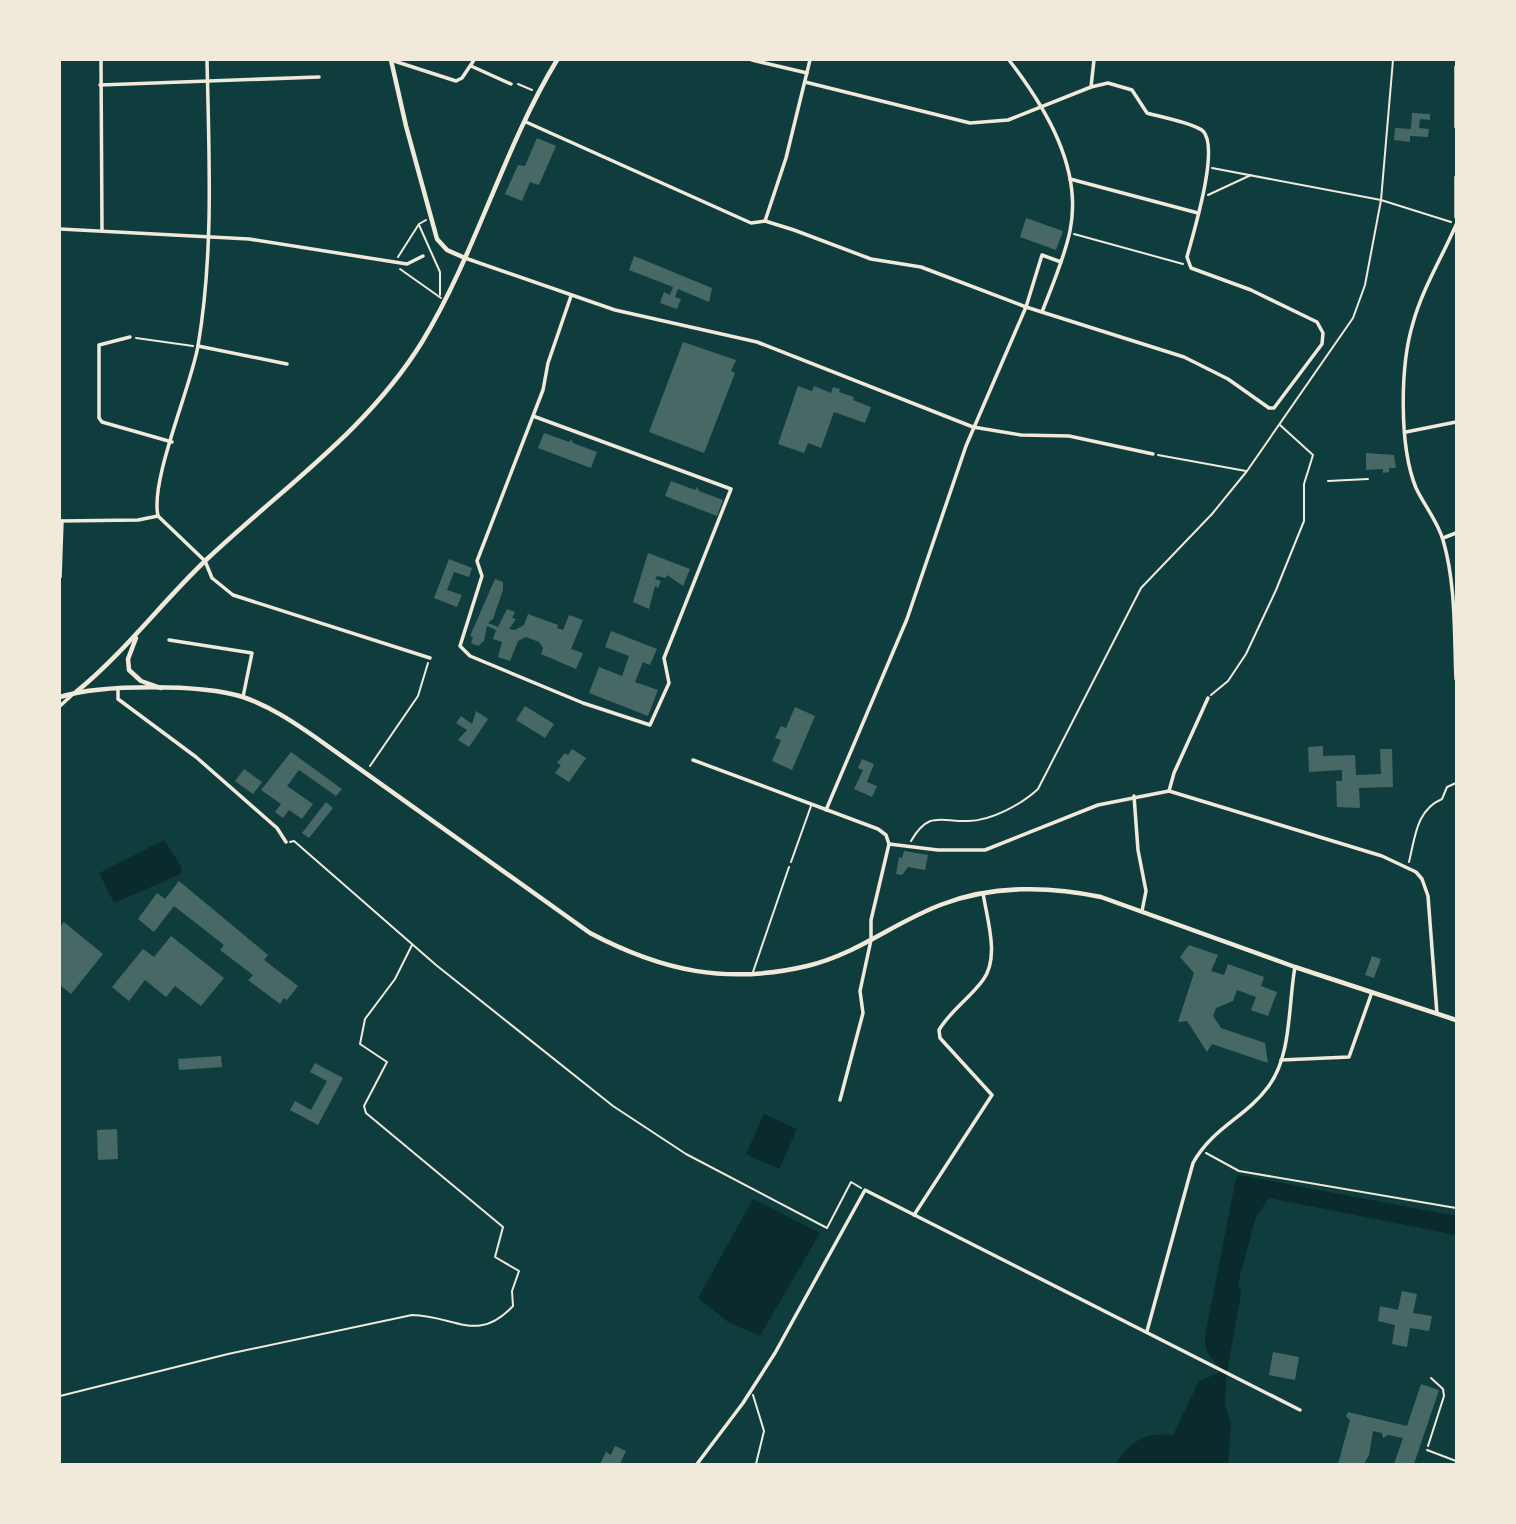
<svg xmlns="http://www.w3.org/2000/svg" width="1516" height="1524" viewBox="0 0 1516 1524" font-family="'PT Sans Narrow',sans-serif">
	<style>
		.water { fill: #0a2a2b }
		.building { fill: #486865 }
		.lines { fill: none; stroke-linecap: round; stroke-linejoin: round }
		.path { stroke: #f1e9da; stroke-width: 2 }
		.service { stroke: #f1e9da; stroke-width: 2 }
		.minor { stroke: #f1e9da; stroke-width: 3.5 }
		.tertiary { stroke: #f1e9da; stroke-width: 4.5 }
	</style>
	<rect width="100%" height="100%" fill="#0f3d3e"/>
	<g class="water">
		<polygon points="164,840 182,868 181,874 114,903 99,873"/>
		<polygon points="764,1114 797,1129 779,1169 746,1154"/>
		<path d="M1239,1175L1456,1216V1235L1269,1198L1256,1217L1238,1283L1241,1293L1226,1379L1225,1404L1231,1425L1228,1464H1115C1131,1441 1145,1432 1173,1435L1199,1381L1217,1374L1221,1368C1210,1358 1204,1351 1205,1336L1236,1178Z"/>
		<polygon points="753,1199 820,1233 760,1336 728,1322 698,1298"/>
	</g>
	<g class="building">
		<polygon points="1412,113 1430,114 1430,120 1420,119 1419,128 1429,129 1428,137 1410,136 1410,142 1394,140 1395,128 1411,129"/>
		<polygon points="537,138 556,146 539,185 530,182 522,201 505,194 518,165 525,166"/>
		<polygon points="1026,218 1063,231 1056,250 1020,237"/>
		<polygon points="634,256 712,288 709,302 678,289 675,297 681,299 677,309 660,303 664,292 670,295 673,287 629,270"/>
		<polygon points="683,342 736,360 731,371 735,373 704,453 649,432"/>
		<polygon points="798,386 812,391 814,386 831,393 833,387 840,389 839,392 854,397 853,400 871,407 865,423 834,412 821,448 808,443 804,453 778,444"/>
		<polygon points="544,433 569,442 571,439 573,443 597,452 591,468 538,448"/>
		<polygon points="1366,453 1394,455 1396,468 1389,468 1389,472 1383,473 1383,469 1366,470"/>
		<polygon points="671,481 695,490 697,487 699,491 723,500 717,516 665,496"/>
		<polygon points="648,553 690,569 683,586 667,575 666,578 657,576 655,579 661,581 658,588 655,586 649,609 633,602"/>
		<polygon points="449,559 472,568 469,577 454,572 447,590 462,595 457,607 434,598"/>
		<polygon points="495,579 503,582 503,590 493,619 488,623 498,627 507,609 515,612 512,618 516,619 509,629 515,630 524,625 528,614 558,625 557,628 563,630 569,615 583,620 571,649 583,653 576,669 541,654 543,648 539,642 526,637 518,641 510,661 498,657 502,642 493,639 496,630 487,626 484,641 478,646 471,643 473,637 470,636"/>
		<polygon points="611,631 657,649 650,665 643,662 635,682 658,690 648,716 589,693 599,667 622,676 629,656 605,647"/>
		<polygon points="525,706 554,724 545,738 516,720"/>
		<polygon points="795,707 815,716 792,770 772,761 781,740 775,738 781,726 786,728"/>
		<polygon points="476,711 488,719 469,747 458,740 467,730 456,723 461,716 472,724"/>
		<polygon points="1323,746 1323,756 1355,755 1356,775 1381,774 1380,749 1392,749 1393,787 1359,788 1360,808 1337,807 1336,781 1342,781 1342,770 1309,772 1308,747"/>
		<polygon points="572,749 586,758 569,782 555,773 561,765 557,763 565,753 568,755"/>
		<polygon points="291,752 342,789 336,796 299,770 287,786 313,804 302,819 289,810 283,818 275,812 281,804 261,790"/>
		<polygon points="862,759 874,764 867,782 877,786 872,797 854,789 863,770 858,768"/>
		<polygon points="244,769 262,782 253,794 235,781"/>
		<polygon points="326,802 333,808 309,838 302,833"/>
		<polygon points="904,851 928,855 925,870 908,867 902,875 896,874 899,857 902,858"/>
		<polygon points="179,881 268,955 264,960 298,986 287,1000 284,998 280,1004 248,980 253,975 220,950 224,945 174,906 154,932 138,919 157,893 165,899"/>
		<polygon points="64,922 103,954 71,994 60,985 60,927"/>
		<polygon points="171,936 224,978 201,1006 175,986 166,997 145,980 129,1001 112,987 143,949 154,957"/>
		<polygon points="1189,945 1218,955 1211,971 1224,975 1228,964 1264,977 1261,986 1277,992 1268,1016 1251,1010 1256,997 1237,990 1233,1001 1216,1008 1213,1016 1221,1028 1265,1043 1268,1063 1212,1044 1207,1052 1187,1021 1178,1022 1194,973 1180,957"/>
		<polygon points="1372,956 1381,959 1374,978 1365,975"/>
		<polygon points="221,1056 222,1067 179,1070 178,1059"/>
		<polygon points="315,1063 343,1078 318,1125 290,1110 295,1101 311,1110 327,1081 310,1072"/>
		<polygon points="117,1129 118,1159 98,1160 97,1130"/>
		<polygon points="1402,1291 1417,1294 1413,1313 1432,1316 1429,1331 1410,1328 1407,1347 1392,1344 1395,1325 1378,1321 1380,1306 1398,1310"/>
		<polygon points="1273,1352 1299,1357 1295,1380 1269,1375"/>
		<polygon points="1421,1384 1439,1390 1414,1464 1394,1464 1403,1438 1388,1435 1383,1438 1382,1433 1373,1431 1369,1455 1364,1464 1338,1464 1350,1420 1346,1416 1348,1412 1407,1426"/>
		<polygon points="615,1446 626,1451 620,1464 600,1464 606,1452 611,1455"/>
	</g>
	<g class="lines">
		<g class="path">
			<polyline points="518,84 532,90"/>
			<polyline points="1212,168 1381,200 1451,222"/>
			<polyline points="1208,195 1251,175"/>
			<polyline points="419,225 440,272 440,295"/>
			<polyline points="1074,234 1183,264"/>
			<polyline points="398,257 419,224 426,220"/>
			<polyline points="400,269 441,298"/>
			<polyline points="136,338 193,346"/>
			<polyline points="1158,455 1246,471"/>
			<polyline points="1328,481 1368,479"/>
			<polyline points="1211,695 1228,681 1246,654 1276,590 1304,521 1304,484 1313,455 1280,425"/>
			<polyline points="370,766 418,696 428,663"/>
			<path d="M911,841C929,810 941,822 968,821C991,821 1022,804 1038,789L1141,588L1212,514L1247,471L1353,318L1365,285L1381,200L1393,60"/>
			<polyline points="290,842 294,841 436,965 613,1106 686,1154 827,1228 851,1182 861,1188"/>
			<path d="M1409,862C1415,838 1416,810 1442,799L1447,787L1456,783"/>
			<polyline points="1206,1153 1239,1171 1456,1208"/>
			<polyline points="753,1395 764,1431 756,1464"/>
			<path d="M60,1396L228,1354L412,1315C456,1316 477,1344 513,1306L512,1291L519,1271L495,1257L503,1227L366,1113L364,1106L387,1062L360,1044L365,1019L395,979L412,945"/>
			<polyline points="1428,1446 1444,1396 1443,1389 1431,1378"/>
		</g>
		<g class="service">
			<polyline points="791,862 811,806"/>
			<polyline points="753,972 789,867"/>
			<polyline points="1427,1450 1456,1461"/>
		</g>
		<g class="minor">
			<polyline points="101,60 102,230"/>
			<polyline points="391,60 456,81 462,78 474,60"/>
			<polyline points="752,60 807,73"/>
			<path d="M1009,60C1045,107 1083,168 1070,231C1064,259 1052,286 1042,312"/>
			<polyline points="471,66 511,84"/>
			<polyline points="1456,67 1456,127"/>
			<polyline points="805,82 970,123 1008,120 1091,87 1094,60"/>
			<polyline points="100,85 319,77"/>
			<path d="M526,122L751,223L765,221L794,230L871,259L921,267L1026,307L1184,357L1228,379L1269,408H1274L1322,344L1323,333L1317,322L1251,290L1191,268L1187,257C1193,234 1220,148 1203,131C1194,123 1160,117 1147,113L1132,90L1108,83L1091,87"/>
			<polyline points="1456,177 1456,217"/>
			<polyline points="1070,179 1198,213"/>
			<polyline points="765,221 786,158 810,60"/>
			<path d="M1456,225C1442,257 1422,290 1413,323C1400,366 1399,446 1416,488C1424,505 1438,522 1443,540C1456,584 1454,633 1456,679"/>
			<polyline points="60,229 249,239 407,264 423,256"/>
			<polyline points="465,258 615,310 757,342 973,427 1021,435 1069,436 1153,454"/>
			<polyline points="130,337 99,345 99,418 102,422 172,442"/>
			<polyline points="198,346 287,364"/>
			<polyline points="533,416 731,489 664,658 669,683 650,725 583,703 470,656 460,646 482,576 477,561 543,390 548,363 571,296"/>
			<polyline points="1406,432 1456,422"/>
			<path d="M158,516C150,480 190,390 198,346C214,252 209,155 207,60"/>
			<polyline points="158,516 205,561 212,578 233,595 430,658"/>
			<polyline points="60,521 138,520 158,516"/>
			<polyline points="1443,538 1456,533"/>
			<polyline points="60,577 62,521"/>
			<polyline points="169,640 252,653 243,697"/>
			<polyline points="118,689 118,699 196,757 277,828 286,842"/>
			<polyline points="60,706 73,694"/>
			<polyline points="693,760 878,829 886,835 889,844"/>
			<polyline points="1169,791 1174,773 1208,698"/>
			<polyline points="1134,796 1138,850 1146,891 1142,911"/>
			<polyline points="826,810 907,619 966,446 1026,307 1042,255 1061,262"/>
			<polyline points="889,844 938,850 985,850 1098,805 1169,791 1382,856 1416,872 1422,879 1428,896 1437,1014"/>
			<polyline points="1281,1060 1349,1057 1372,992"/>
			<polyline points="840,1100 863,1013 860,991 871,940 871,920 889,844"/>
			<path d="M914,1215L992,1095L940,1038L939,1030C950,1011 970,998 983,980C1000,958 987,919 983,893"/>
			<path d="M1147,1331L1193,1163C1212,1128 1246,1117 1268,1087C1292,1056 1288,1005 1295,967"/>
			<polyline points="697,1464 743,1403 775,1353 865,1190 1300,1410"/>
		</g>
		<g class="tertiary">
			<polyline points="391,60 406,126 437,239 447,250 465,258"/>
			<polyline points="136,638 128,659 129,670 141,681 161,688"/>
			<path d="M76,692C124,653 161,603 206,560C281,489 367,431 422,342C476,253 503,149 557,60"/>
			<path d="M60,697C101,684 202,684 243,697C269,706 292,721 315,737L590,933C662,971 727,985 807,966C856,955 896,921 943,904C993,885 1050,886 1101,897L1295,967L1456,1020"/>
		</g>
	</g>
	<rect width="1516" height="1524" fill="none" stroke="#f1e9da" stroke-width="122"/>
</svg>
